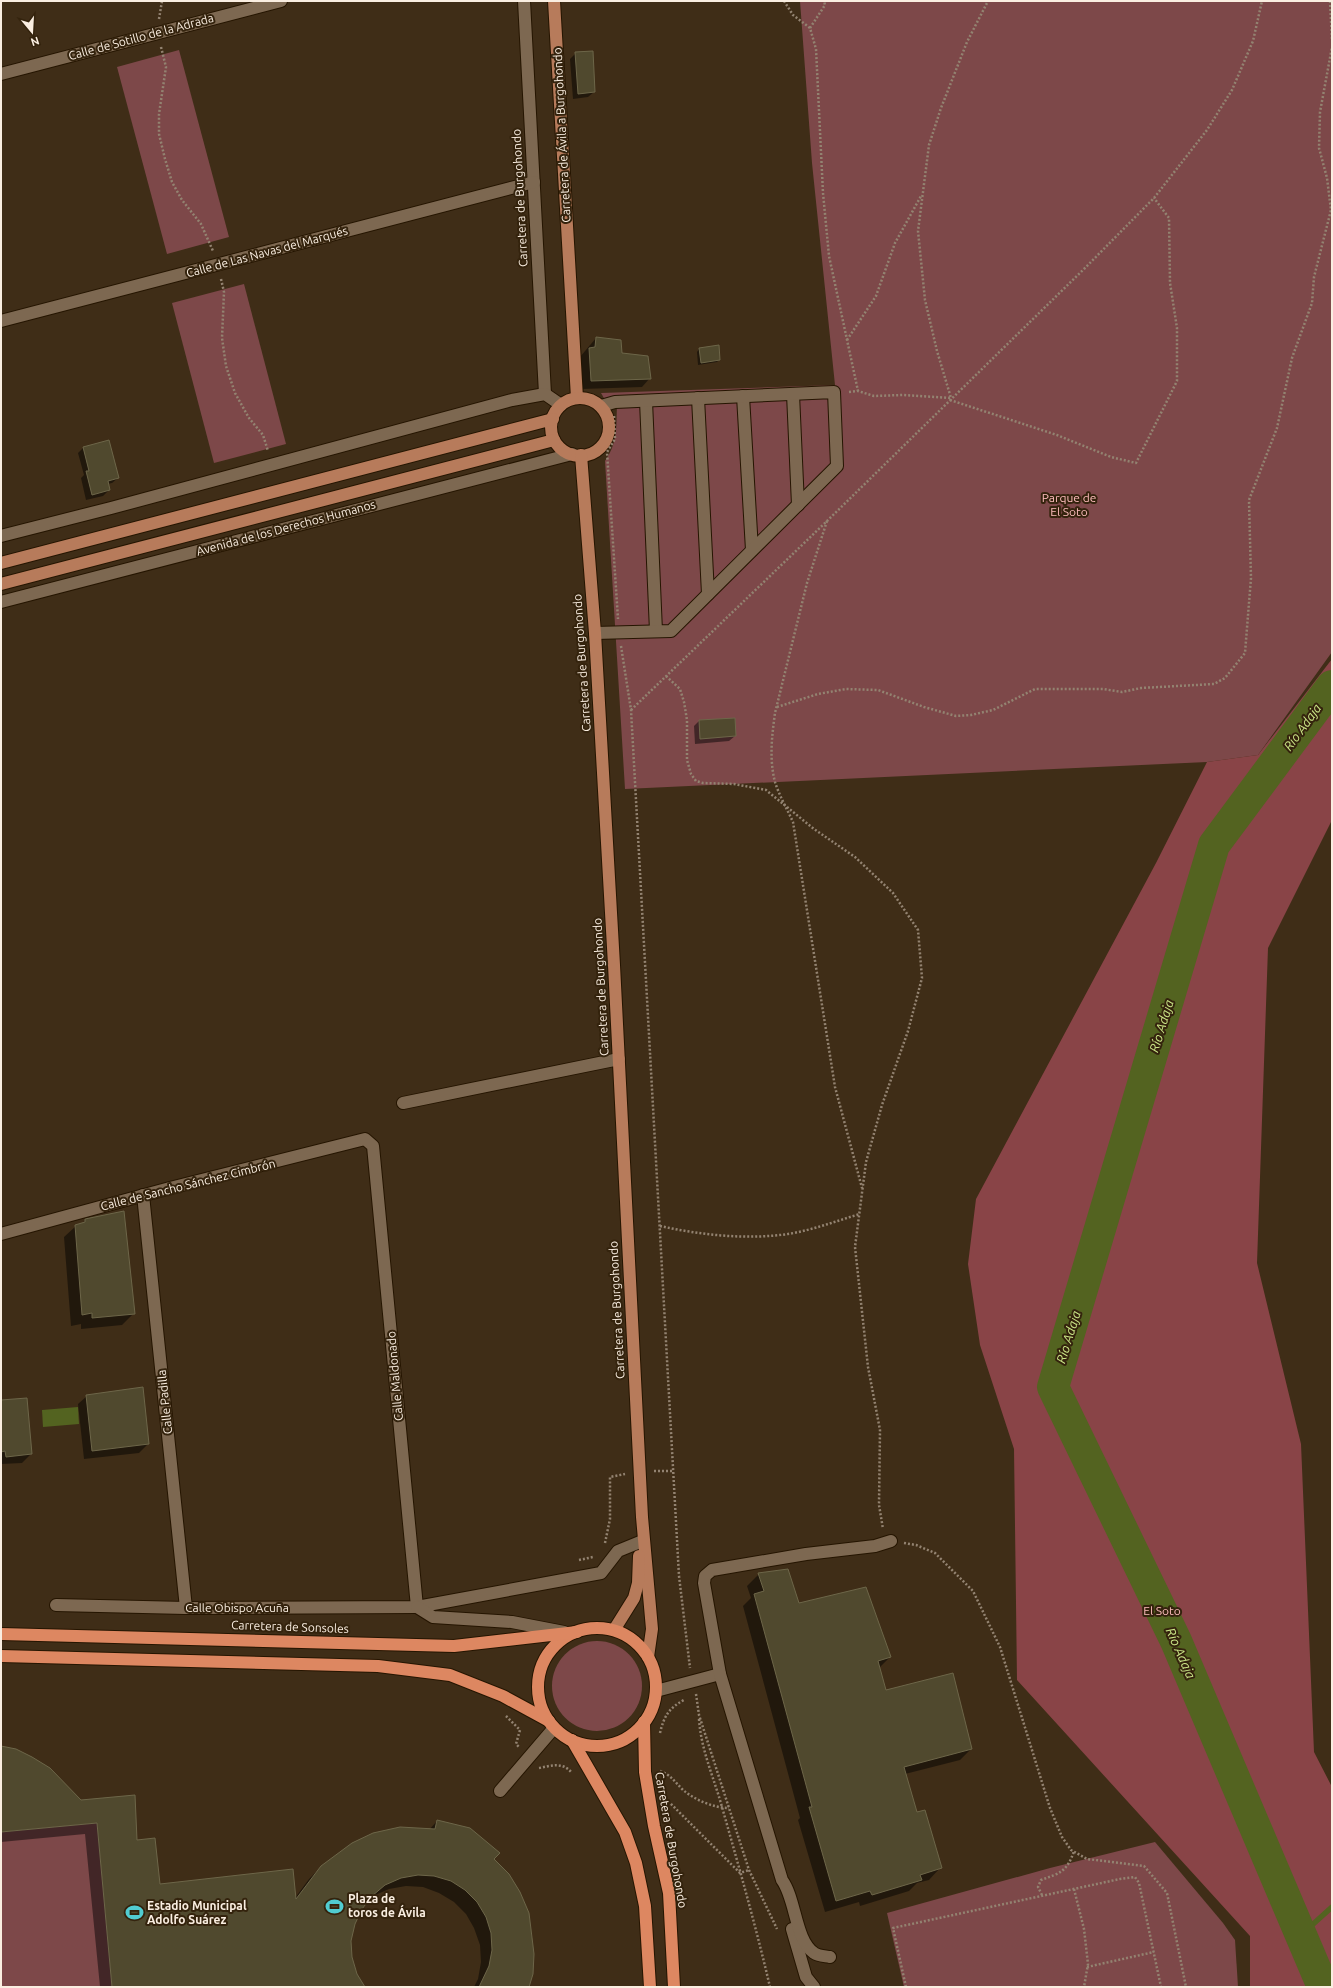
<svg xmlns="http://www.w3.org/2000/svg" width="1333" height="1988" viewBox="0 0 1333 1988" font-family="Ubuntu,sans-serif">
	<style>
		.green { fill: #7d4849 }
		.forest { fill: #894447 }
		.water { fill: #536320 }
		.shadow { fill: #0007 }
		.lines { fill: none; stroke-linecap: round; stroke-linejoin: round }
		.stream { stroke: #536320; stroke-width: 5.5 }
		.river { stroke: #536320; stroke-width: 32 }
		.building { fill: #50492e; stroke: #6d6649 }
		.minor-casing { stroke: #251501; stroke-width: 14 }
		.major-casing { stroke: #251501; stroke-width: 14 }
		.highway-casing { stroke: #251501; stroke-width: 14 }
		.path { stroke: #938371; stroke-width: 2.5; stroke-dasharray: 2 2; stroke-linecap: butt }
		.minor { stroke: #7d6851; stroke-width: 12 }
		.major { stroke: #b77b5b; stroke-width: 12 }
		.highway { stroke: #dd8761; stroke-width: 12 }
		.labels { text-anchor: middle; stroke-width: 4; stroke-linejoin: round; paint-order: stroke }
		.street-label { font-size: 12px; fill: #faeee1; stroke: #34230d }
		.park-label { font-size: 12px; fill: #febdbd; stroke: #34230d }
		.poi-label { font-size: 12px; font-weight: bold; fill: #faeee1; stroke: #34230d; text-anchor: start }
		.water-label { font-size: 13px; font-style: italic; fill: #cce788; stroke: #34230d }
	</style>
	<rect width="100%" height="100%" fill="#3f2d17"/>
	<g class="green">
		<path d="M800,1H1332V652L1258,755L1207,762L625,789L605,461C618,442 616,428 617,406L605,400L601,393L835,385L812,163Z"/>
		<polygon points="179,50 229,237 167,254 117,67"/>
		<polygon points="244,284 286,444 214,463 172,303"/>
		<circle cx="597" cy="1686" r="45"/>
		<polygon points="97,1823 112,1987 1,1987 1,1832"/>
		<polygon points="1155,1842 1223,1923 1235,1940 1238,1987 904,1987 887,1913 1050,1868"/>
	</g>
	<polygon class="forest" points="1332,659 1332,820 1268,948 1257,1263 1301,1444 1314,1752 1332,1787 1332,1987 1250,1987 1250,1936 1017,1680 1014,1449 980,1345 968,1264 976,1199 1156,863 1207,762 1258,755"/>
	<polygon class="water" points="78,1407 79,1424 43,1427 42,1410"/>
	<g class="shadow">
		<polygon points="576,53 594,92 588,97 573,99 570,59"/>
		<polygon points="596,338 621,354 650,378 642,387 582,389 580,357"/>
		<polygon points="699,349 719,360 717,362 698,365 697,352"/>
		<polygon points="83,448 118,478 112,483 107,484 109,490 103,496 86,500 81,478 84,475 78,453"/>
		<polygon points="699,721 735,736 729,741 695,744 694,726"/>
		<polygon points="86,1220 134,1313 122,1325 81,1329 81,1324 71,1326 64,1237 76,1226 81,1224"/>
		<polygon points="87,1396 148,1444 139,1453 84,1459 78,1404"/>
		<polygon points="1,1401 31,1454 22,1463 1,1464"/>
		<polygon points="759,1574 798,1604 890,1657 879,1668 885,1691 971,1749 960,1760 905,1774 917,1814 940,1868 929,1880 917,1883 909,1891 860,1906 859,1902 825,1912 798,1820 800,1818 743,1606 751,1598 747,1586"/>
		<polygon points="1,1747 81,1801 136,1841 159,1886 295,1898 309,1879 321,1867 429,1830 437,1821 493,1860 528,1913 532,1936 532,1974 528,1987 474,1987 478,1979 481,1962 480,1945 474,1928 466,1914 454,1902 439,1893 423,1887 406,1886 389,1889 373,1896 366,1902 354,1924 350,1941 351,1958 356,1974 364,1987 100,1987 85,1834 1,1842"/>
	</g>
	<g class="lines">
		<polyline class="stream" points="1301,1935 1332,1907"/>
		<polyline class="river" points="1323,1987 1176,1641 1053,1387 1214,845 1332,686"/>
	</g>
	<g class="building">
		<polygon points="593,51 595,92 578,94 575,52"/>
		<polygon points="596,337 621,340 622,353 648,356 651,379 591,381 589,348 595,347"/>
		<polygon points="719,345 720,360 701,363 699,348"/>
		<polygon points="109,440 119,478 108,481 110,490 92,495 86,471 89,471 83,447"/>
		<polygon points="735,718 736,736 700,739 699,720"/>
		<polygon points="124,1211 135,1314 92,1318 92,1313 82,1315 75,1225 85,1222 85,1219"/>
		<polygon points="143,1387 149,1444 92,1451 86,1395"/>
		<polygon points="27,1398 32,1454 6,1457 5,1451 1,1452 1,1400"/>
		<polygon points="788,1569 799,1603 866,1587 891,1657 878,1661 886,1690 953,1673 972,1749 904,1767 917,1812 925,1810 942,1868 920,1875 922,1880 872,1895 870,1891 836,1901 809,1807 812,1807 754,1594 764,1591 758,1573"/>
		<polygon points="1,1746 16,1749 32,1757 50,1768 81,1800 135,1795 137,1840 155,1838 160,1884 293,1869 296,1899 321,1866 352,1843 373,1833 400,1827 435,1829 437,1820 470,1828 500,1853 494,1859 509,1874 520,1892 529,1913 534,1954 533,1974 529,1987 479,1987 489,1966 492,1950 491,1933 486,1917 477,1902 465,1890 451,1881 434,1876 418,1875 401,1878 385,1885 372,1896 362,1909 355,1924 351,1941 352,1957 357,1974 365,1987 112,1987 97,1823 1,1832"/>
	</g>
	<g class="lines">
		<defs>
			<g id="minor">
				<polyline points="524,1 545,394"/>
				<polyline points="1,74 281,1"/>
				<polyline points="1,321 534,182"/>
				<polyline points="793,394 798,505"/>
				<polyline points="743,396 752,550"/>
				<polyline points="698,398 708,594"/>
				<polyline points="646,401 656,631"/>
				<polyline points="1,536 111,508 512,400 545,394 561,405"/>
				<polyline points="1,602 572,454"/>
				<polyline points="595,633 671,631 837,466 834,392 615,402 601,406"/>
				<polyline points="403,1103 619,1059"/>
				<polyline points="143,1195 186,1608"/>
				<polyline points="1,1234 170,1188 365,1139 373,1146 417,1607"/>
				<polyline points="56,1605 186,1608 417,1607 601,1573 618,1551 640,1542"/>
				<polyline points="417,1607 433,1617 512,1622 564,1632"/>
				<polyline points="656,1691 720,1674"/>
				<polyline points="500,1791 554,1728"/>
				<polyline points="792,1929 806,1977 814,1987"/>
				<path d="M830,1957C825,1956 818,1956 814,1953C795,1940 796,1899 782,1880L720,1674L704,1583L705,1576L712,1570L806,1554L875,1546L891,1541"/>
			</g>
			<g id="major">
				<polyline points="554,1 577,398"/>
				<circle cx="580" cy="427" r="29"/>
				<polyline points="581,455 595,633 614,965 642,1517 652,1629 648,1657"/>
				<polyline points="1,563 553,419"/>
				<polyline points="1,584 554,440"/>
				<polyline points="614,1630 634,1598 638,1583 639,1556"/>
			</g>
			<g id="highway">
				<circle cx="597" cy="1687" r="59"/>
				<polyline points="1,1634 454,1646 577,1632"/>
				<polyline points="1,1656 378,1666 450,1675 503,1696 549,1721"/>
				<polyline points="644,1722 645,1772 654,1826 669,1893 674,1987"/>
				<polyline points="572,1740 625,1832 636,1863 645,1906 650,1987"/>
			</g>
		</defs>
		<use href="#minor" class="minor-casing"/>
		<use href="#major" class="major-casing"/>
		<use href="#highway" class="highway-casing"/>
		<g class="path">
			<polyline points="784,1 793,15 810,28 816,49 823,193 829,256 858,391"/>
			<polyline points="1330,1 1332,40"/>
			<polyline points="159,19 162,1"/>
			<polyline points="810,28 825,5 824,1"/>
			<polyline points="161,47 166,67 159,114 159,134 165,159 172,182 182,200 201,224 213,251"/>
			<polyline points="221,279 224,292 222,338 226,366 235,393 249,418 263,435 268,451"/>
			<polyline points="847,340 876,296 895,243 921,196"/>
			<polyline points="849,392 858,391 874,396 903,395 951,398 937,351 925,300 918,231 929,145 941,108 967,42 988,1"/>
			<polyline points="950,400 1057,435 1111,457 1136,463 1177,381 1177,328 1170,283 1169,218 1154,198"/>
			<polyline points="614,416 615,439 607,452 618,619"/>
			<path d="M827,521L807,583L775,713C772,735 769,759 775,782C779,795 787,809 793,822L835,1087L862,1188"/>
			<polyline points="621,646 631,710 679,1576 690,1668"/>
			<polyline points="666,676 680,689 684,702 687,720 687,760 691,774 696,781 703,783 734,784 766,790 814,829 855,857 893,893 918,930 922,978 908,1031 882,1105 866,1162 855,1247 868,1367 880,1430 879,1505 883,1529"/>
			<polyline points="777,707 818,694 846,689 878,690 924,707 956,716 971,715 993,710 1035,689 1103,689 1122,692 1141,688 1214,684 1225,678 1245,653 1251,578 1249,500 1277,428 1292,358 1312,303 1314,277 1331,210 1327,178 1319,148 1320,112 1332,47"/>
			<polyline points="631,710 827,521 1084,269 1154,198 1207,130 1232,90 1253,41 1262,1"/>
			<path d="M660,1226C701,1235 746,1240 788,1234C813,1230 836,1221 860,1214"/>
			<polyline points="654,1471 674,1471"/>
			<polyline points="605,1543 610,1519 610,1477 625,1474"/>
			<polyline points="904,1543 916,1545 935,1553 973,1591 1000,1647 1050,1808 1062,1837 1071,1850 1087,1859 1144,1866 1167,1893 1186,1987"/>
			<polyline points="579,1560 593,1557"/>
			<polyline points="696,1694 699,1715 749,1870 777,1929"/>
			<polyline points="506,1716 520,1730 516,1744 519,1747"/>
			<path d="M699,1719C701,1750 714,1778 722,1807C739,1867 756,1927 770,1987"/>
			<path d="M660,1733C664,1716 669,1708 684,1700"/>
			<path d="M539,1768C551,1766 562,1761 572,1773"/>
			<path d="M660,1771C671,1775 675,1782 683,1790C695,1800 714,1808 729,1808"/>
			<polyline points="664,1800 670,1803 740,1873 749,1870"/>
			<polyline points="1074,1889 1084,1929 1088,1964 1084,1987"/>
			<path d="M1042,1895L1038,1887L1041,1880C1060,1873 1067,1872 1074,1851"/>
			<polyline points="1087,1967 1154,1952"/>
			<polyline points="906,1987 893,1928 1120,1879 1135,1877 1139,1883 1161,1987"/>
		</g>
		<use href="#minor" class="minor"/>
		<use href="#major" class="major"/>
		<use href="#highway" class="highway"/>
	</g>
	<defs>
		<symbol id="stadium-bare" viewBox="-9 -9 18 18"><path d="M0-5a6.5 5 0 1 0 0 10a6.5 5 0 1 0 0-10ZM-3.5-1.8h7v3.6h-7Z" fill="#51ccd1" stroke="#34230d" stroke-width="2.5" paint-order="stroke"/></symbol>
	</defs>
	<g fill-rule="evenodd">
		<use href="#stadium-bare" x="322" y="1894" width="25" height="25"/>
		<use href="#stadium-bare" x="122" y="1900" width="25" height="25"/>
	</g>
	<g class="labels">
		<g class="street-label">
			<text transform="translate(141 37) rotate(-15)" y="4">Calle de Sotillo de la Adrada</text>
			<text transform="translate(562 135) rotate(-93)" y="4">Carretera de Ávila a Burgohondo</text>
			<text transform="translate(520 198) rotate(-93)" y="4">Carretera de Burgohondo</text>
			<text transform="translate(267 252) rotate(-15)" y="4">Calle de Las Navas del Marqués</text>
			<text transform="translate(286 528) rotate(-15)" y="4">Avenida de los Derechos Humanos</text>
			<text transform="translate(582 663) rotate(-94)" y="4">Carretera de Burgohondo</text>
			<text transform="translate(601 987) rotate(-93)" y="4">Carretera de Burgohondo</text>
			<text transform="translate(188 1185) rotate(-14)" y="4">Calle de Sancho Sánchez Cimbrón</text>
			<text transform="translate(617 1310) rotate(-93)" y="4">Carretera de Burgohondo</text>
			<text transform="translate(395 1376) rotate(-95)" y="4">Calle Maldonado</text>
			<text transform="translate(165 1402) rotate(-96)" y="4">Calle Padilla</text>
			<text x="237" y="1612">Calle Obispo Acuña</text>
			<text transform="translate(290 1627) rotate(2)" y="4">Carretera de Sonsoles</text>
			<text transform="translate(671 1840) rotate(80)" y="4">Carretera de Burgohondo</text>
		</g>
		<g class="park-label">
			<text x="1069" y="502">Parque de<tspan x="1069" dy="14">El Soto</tspan></text>
			<text x="1162" y="1615">El Soto</text>
		</g>
		<g class="poi-label">
			<text x="348" y="1903">Plaza de<tspan x="348" dy="14">toros de Ávila</tspan></text>
			<text x="147" y="1910">Estadio Municipal<tspan x="147" dy="14">Adolfo Suárez</tspan></text>
		</g>
		<g class="water-label">
			<text transform="translate(1302 727) rotate(-54)" y="5">Río Adaja</text>
			<text transform="translate(1161 1026) rotate(-73)" y="5">Río Adaja</text>
			<text transform="translate(1068 1337) rotate(-73)" y="5">Río Adaja</text>
			<text transform="translate(1181 1653) rotate(66)" y="5">Río Adaja</text>
		</g>
	</g>
	<rect width="1333" height="1988" fill="none" stroke="#faeee1" stroke-width="4"/>
	<g transform="translate(32 32) rotate(162)" stroke="#34230d" stroke-width="3" paint-order="stroke">
	<path d="M0-3L7 15L0 10L-7 15Z" fill="#faeee1"/>
	<text y="-6" font-size="11" font-weight="bold" text-anchor="middle" fill="#faeee1">N</text>
	</g>
</svg>
